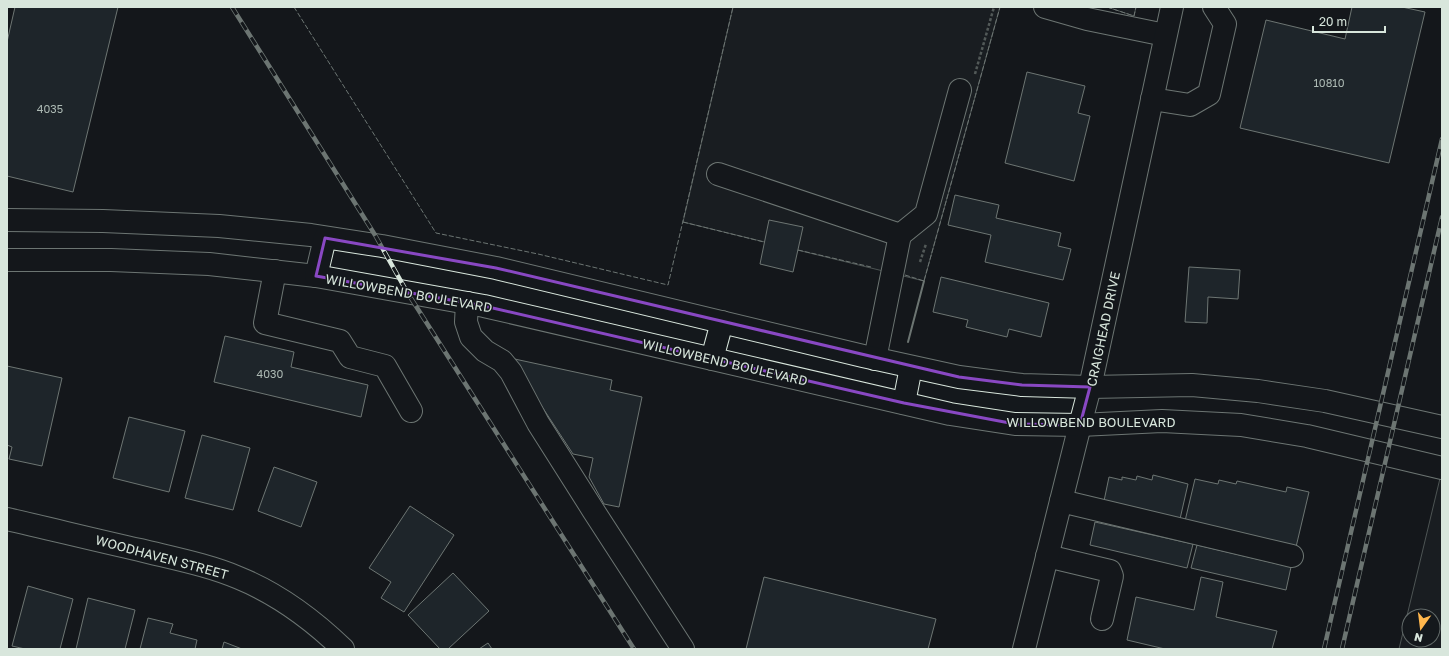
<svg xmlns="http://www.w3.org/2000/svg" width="1449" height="656" viewBox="0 0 1449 656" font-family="'Golos Text',sans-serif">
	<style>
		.green { fill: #202428; stroke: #939e99; fill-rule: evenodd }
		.building { fill: #2c363c; stroke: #d8e6dc }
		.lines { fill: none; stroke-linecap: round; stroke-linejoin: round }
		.minor-casing { stroke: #d8e6dc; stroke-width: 24 }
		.major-casing { stroke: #d8e6dc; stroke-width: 24 }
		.path { stroke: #9da8a2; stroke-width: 2.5; stroke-dasharray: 3 2; stroke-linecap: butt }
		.minor { stroke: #14181c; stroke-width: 22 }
		.major { stroke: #14181c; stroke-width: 22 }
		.rail-casing { stroke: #d8e6dc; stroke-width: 4.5 }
		.rail { stroke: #14181c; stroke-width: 3; stroke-dasharray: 9; stroke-linecap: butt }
		.fence { stroke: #d8e6dc; stroke-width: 1; stroke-dasharray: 5 2; stroke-linecap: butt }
		.wall { stroke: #d8e6dc; stroke-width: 2 }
		.marked { fill: none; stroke: #8948c3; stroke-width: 3; stroke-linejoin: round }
		.labels { text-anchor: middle; stroke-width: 3; stroke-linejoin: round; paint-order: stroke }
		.number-label { font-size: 11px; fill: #adbab4 }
		.street-label { font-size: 13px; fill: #d8e6dc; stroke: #14181c }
	</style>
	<rect width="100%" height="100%" fill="#14181c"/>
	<g class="green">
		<polygon points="733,7 1000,7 924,281 683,222"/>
		<polygon points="1107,7 1136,7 1134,16"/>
		<path d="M1442,470V649H1399ZM1409,616H1433V640H1409Z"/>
	</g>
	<g class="building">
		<polygon points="15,7 118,7 73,192 7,176 7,42"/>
		<polygon points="1352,7 1402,7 1425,12 1389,163 1240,128 1266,20 1345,39"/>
		<polygon points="1027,72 1085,86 1078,113 1090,116 1074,181 1005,163"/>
		<polygon points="955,195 999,205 996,218 1061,233 1058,246 1071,249 1063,280 985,262 991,235 948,225"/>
		<polygon points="769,220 803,227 793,272 760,264"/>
		<polygon points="1189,267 1240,270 1238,299 1208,297 1207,323 1185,322"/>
		<polygon points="941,277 1049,303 1041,337 1009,329 1007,337 966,327 968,320 933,312"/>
		<polygon points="225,336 294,352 291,367 368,385 361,417 214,382"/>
		<polygon points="510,358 612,380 610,390 642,397 619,507 604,504 589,477 593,458 573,454"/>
		<polygon points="7,366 62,378 42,466 9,459 12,447 7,445"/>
		<polygon points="129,417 185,431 169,492 113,478"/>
		<polygon points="202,435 250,448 233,510 185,498"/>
		<polygon points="274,467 317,482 301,527 258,511"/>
		<polygon points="1153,475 1188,484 1180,519 1104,501 1109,477 1122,480 1122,477 1136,480 1137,476 1152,480"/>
		<polygon points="1195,479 1218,484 1219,480 1236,484 1237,481 1286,492 1287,487 1309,492 1296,547 1185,521"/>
		<polygon points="410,506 454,535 404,612 381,598 391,582 369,568"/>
		<polygon points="1095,522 1193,544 1187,568 1090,545"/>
		<polygon points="1197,545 1291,567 1286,590 1191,568"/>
		<polygon points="453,573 489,611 448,649 440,649 408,615"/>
		<polygon points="764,577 936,619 928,649 746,649"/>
		<polygon points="1201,577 1223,582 1216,617 1277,631 1272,649 1165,649 1127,640 1136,597 1194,610"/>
		<polygon points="28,586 73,599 60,649 25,649 12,646"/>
		<polygon points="88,598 135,610 125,649 76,649"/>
		<polygon points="148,618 173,624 170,633 197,640 195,649 140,649"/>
		<polygon points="224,642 242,649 222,649"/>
		<polygon points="488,643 492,649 479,649"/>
	</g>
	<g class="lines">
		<defs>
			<g id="minor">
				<polyline points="1045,7 1087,19 1165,35"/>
				<polyline points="1152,99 1190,105 1209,94 1225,24 1214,7"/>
				<polyline points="718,174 900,235"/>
				<polyline points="275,271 265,323 340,341 350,357 385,366 411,411"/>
				<polyline points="467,303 466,322 471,337 485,351 502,361 511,372 538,423 593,510 683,649"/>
				<polyline points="875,359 900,235 926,214 960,90"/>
				<polyline points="1061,501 1292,556"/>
				<path d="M7,519C51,529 95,540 140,550C172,558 209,565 239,578C278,594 313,620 343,649"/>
				<polyline points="1047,556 1110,571 1112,576 1102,619"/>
				<polyline points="1024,649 1080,425 1090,387 1172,7"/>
			</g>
			<g id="major">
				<polyline points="7,220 103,221 219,226 311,235 382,246 496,268 863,356 959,377 1022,385 1090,387 1192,385 1258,391 1325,401 1442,427"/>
				<polyline points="7,260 111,260 209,264 316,276 484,306 950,414 1015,424 1080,425 1162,421 1241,425 1307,436 1442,468"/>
				<polyline points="316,276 325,238"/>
				<polyline points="712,359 722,322"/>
				<polyline points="904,403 911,367"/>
			</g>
		</defs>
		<use href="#minor" class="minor-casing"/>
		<use href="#major" class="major-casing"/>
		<g class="path">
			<polyline points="975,74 994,7"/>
			<polyline points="920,262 926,244"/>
		</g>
		<use href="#minor" class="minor"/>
		<use href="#major" class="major"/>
		<defs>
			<g id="rail">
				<polyline points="232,7 375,235 407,292 634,649"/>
				<polyline points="1324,649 1442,139"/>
				<polyline points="1342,649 1442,217"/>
			</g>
		</defs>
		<use href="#rail" class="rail-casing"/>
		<use href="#rail" class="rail"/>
		<g class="fence">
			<polyline points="294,7 436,233 538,254 668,285 733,7"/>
			<polyline points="1107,7 1134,16 1136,7"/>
			<polyline points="683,222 764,242"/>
			<polyline points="798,250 871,267"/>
			<polyline points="905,275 924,281 1000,7"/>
		</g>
		<polyline class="wall" points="908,342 924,281"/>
	</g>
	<path d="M0 0H1449V656H0ZM325,238L496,268L959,377L1022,385L1090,387L1080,425L1015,424L904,403L484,306L316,276Z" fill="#14181c" fill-opacity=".55" fill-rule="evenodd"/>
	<path class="marked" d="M325,238L496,268L959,377L1022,385L1090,387L1080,425L1015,424L904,403L484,306L316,276Z"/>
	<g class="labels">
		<g class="number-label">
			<text x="1329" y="87">10810</text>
			<text x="50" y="113">4035</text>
			<text x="270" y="378">4030</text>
		</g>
		<g class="street-label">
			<text transform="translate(409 293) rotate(10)" y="5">WILLOWBEND BOULEVARD</text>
			<text transform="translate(1103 329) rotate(-78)" y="5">CRAIGHEAD DRIVE</text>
			<text transform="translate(725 362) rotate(13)" y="5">WILLOWBEND BOULEVARD</text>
			<text x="1091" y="427">WILLOWBEND BOULEVARD</text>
			<text transform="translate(162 557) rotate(15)" y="5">WOODHAVEN STREET</text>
		</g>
	</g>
	<rect width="1449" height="656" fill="none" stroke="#d8e6dc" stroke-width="16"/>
	<g transform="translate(1421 628) rotate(194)"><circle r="19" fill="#14181c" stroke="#626a69"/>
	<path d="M0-3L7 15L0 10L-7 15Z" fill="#ffb74d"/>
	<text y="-6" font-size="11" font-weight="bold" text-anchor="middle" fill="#d8e6dc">N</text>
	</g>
	<path d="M1313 26v6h72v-6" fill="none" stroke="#d8e6dc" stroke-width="2"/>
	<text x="1319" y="26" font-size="12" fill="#d8e6dc" stroke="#14181c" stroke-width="3" paint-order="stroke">20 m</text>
</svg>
